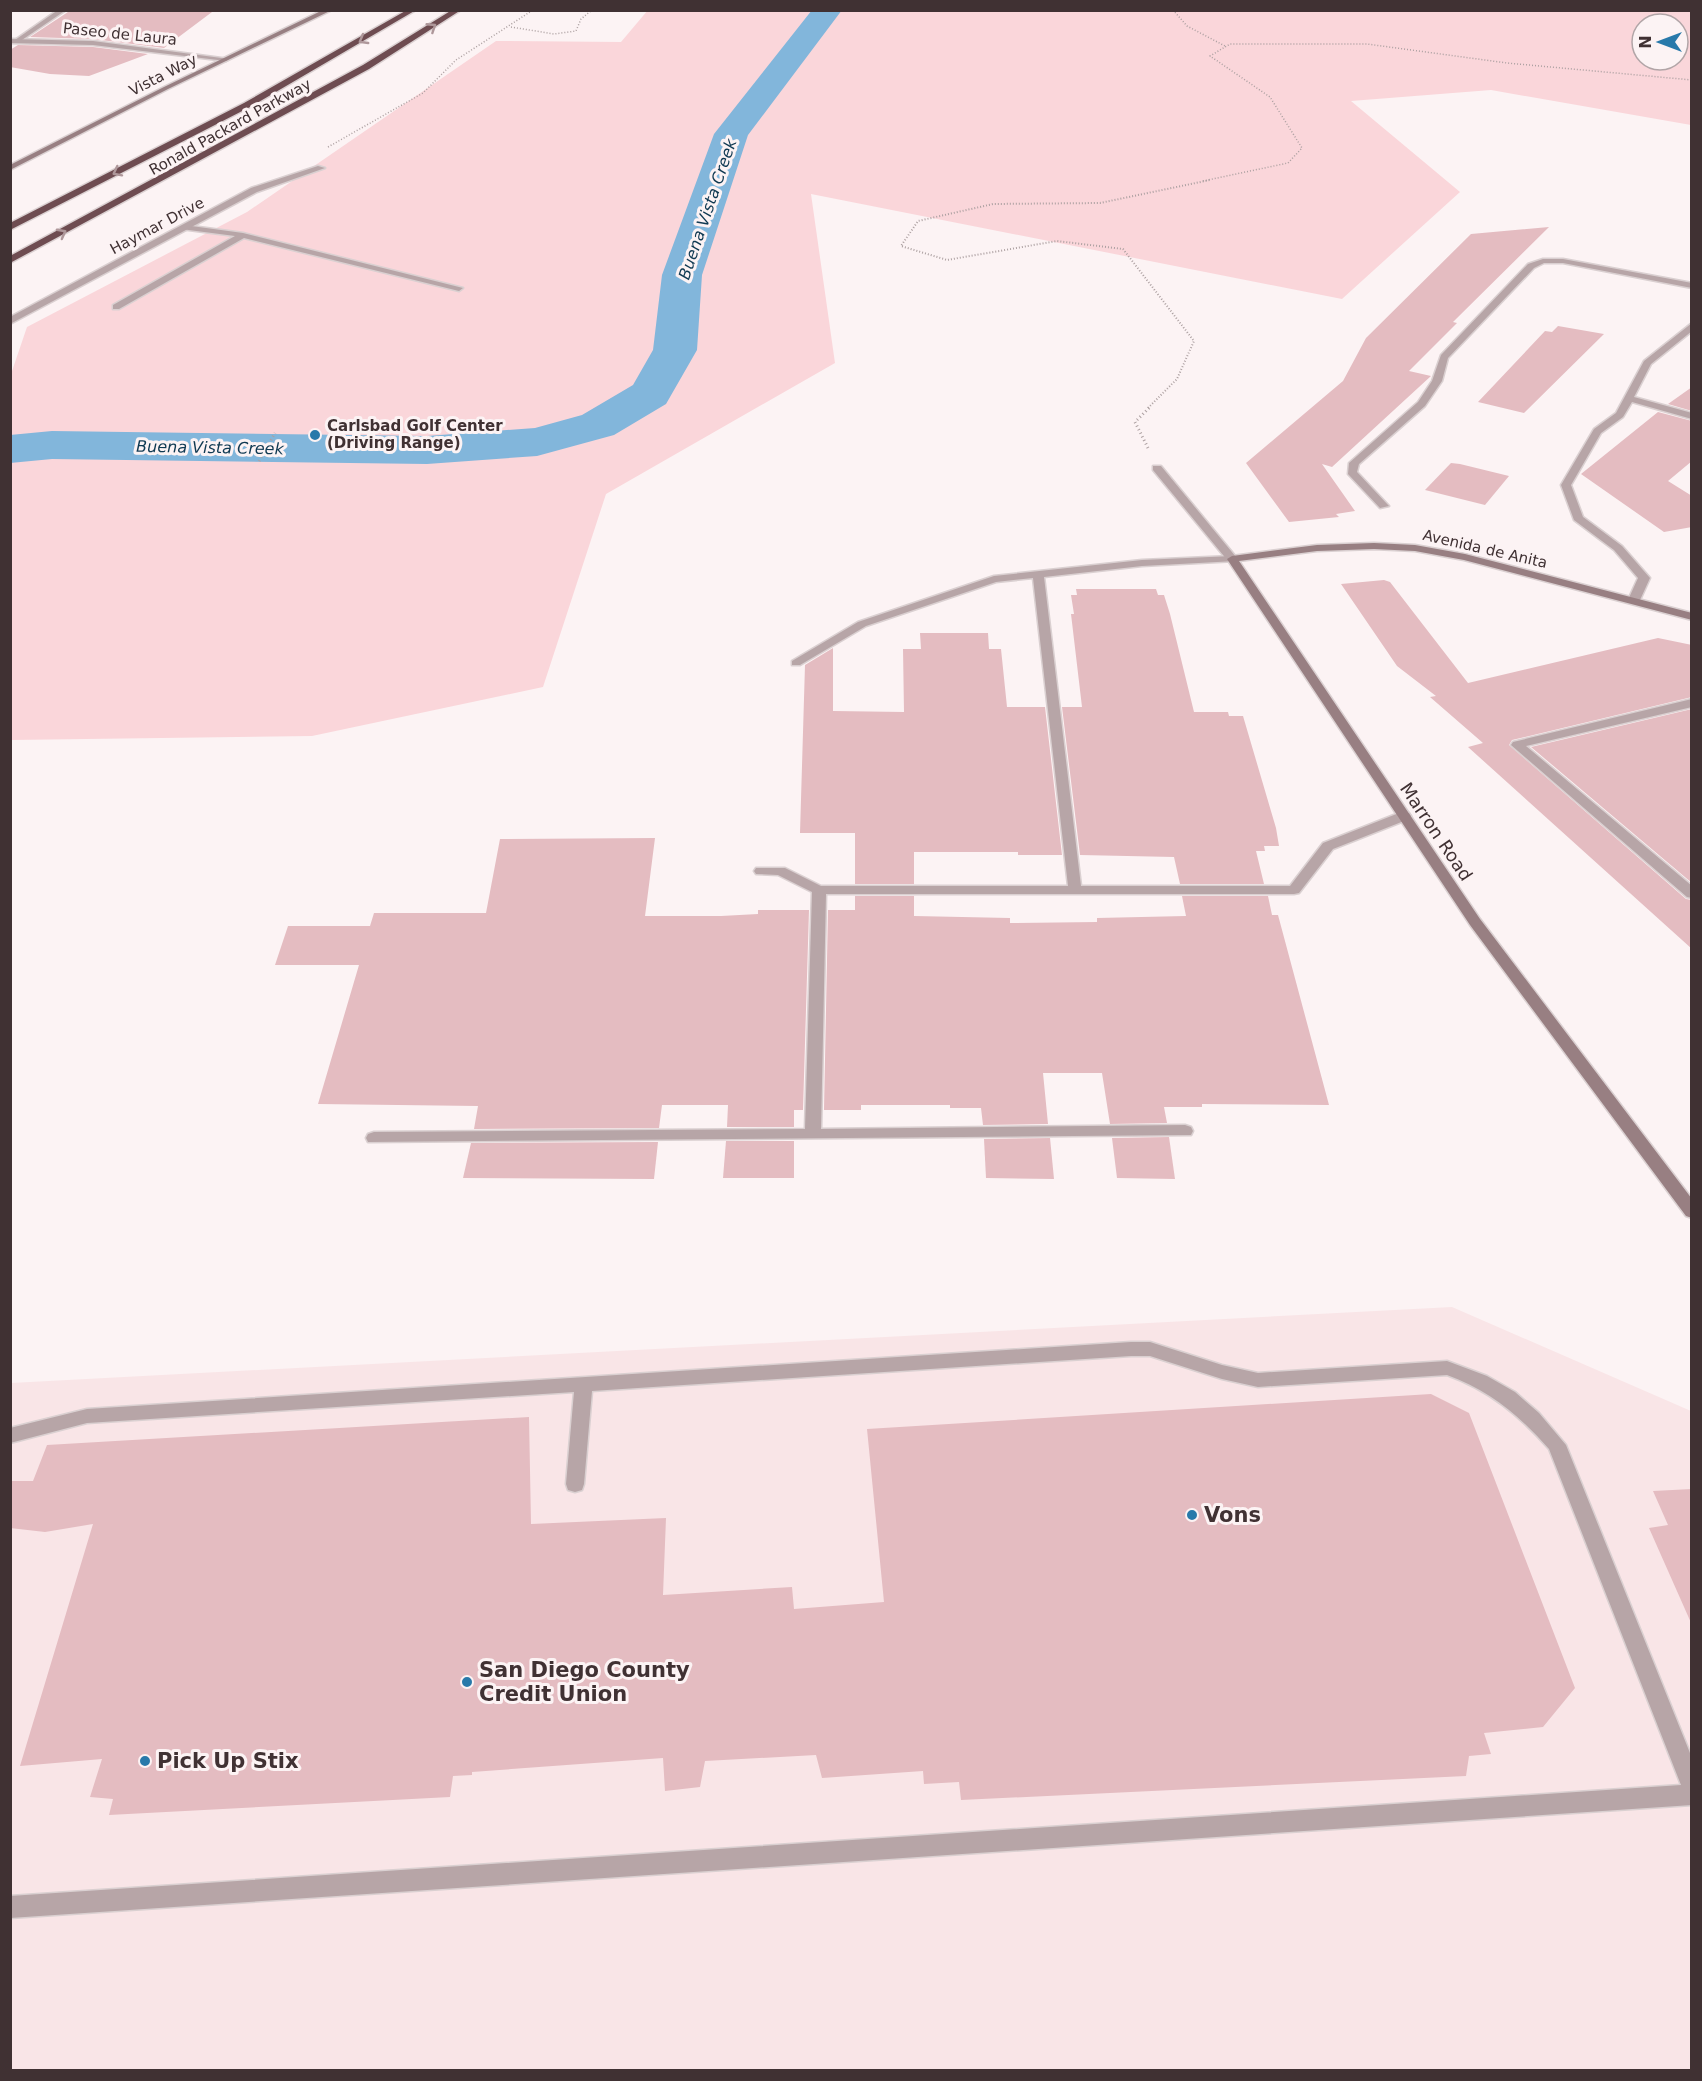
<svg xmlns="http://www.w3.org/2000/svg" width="1702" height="2081" viewBox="0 0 1702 2081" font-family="'DejaVu Sans',sans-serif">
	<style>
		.built { fill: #f9e5e7 }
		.green { fill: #fad6da; fill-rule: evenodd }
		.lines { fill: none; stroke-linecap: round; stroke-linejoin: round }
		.river { fill: #82b6db; fill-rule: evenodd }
		.building { fill: #e4bcc1 }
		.lane-casing { stroke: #dad0d1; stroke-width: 3 }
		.street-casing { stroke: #dad0d1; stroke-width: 3 }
		.secondary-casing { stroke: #dad0d1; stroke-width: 3 }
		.highway-casing { stroke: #dad0d1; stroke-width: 3 }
		.path-far2 { stroke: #aca0a1; stroke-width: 1.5; stroke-dasharray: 1 2; stroke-linecap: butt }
		.path-far1 { stroke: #aca0a1; stroke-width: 2; stroke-dasharray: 1 2; stroke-linecap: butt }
		.path { stroke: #aca0a1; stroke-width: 3; stroke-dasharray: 1 3; stroke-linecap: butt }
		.lane { fill: #b7a5a7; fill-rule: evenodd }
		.street { fill: #b7a5a7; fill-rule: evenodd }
		.secondary { fill: #987f82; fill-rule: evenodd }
		.highway { fill: #6e4c51; fill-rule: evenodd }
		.oneway { stroke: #ae979a }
		.poi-dot { fill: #2879aa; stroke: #fcf3f4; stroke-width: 2 }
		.labels { text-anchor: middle; stroke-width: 6; stroke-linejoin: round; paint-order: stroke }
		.far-street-label { font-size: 15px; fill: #403133; stroke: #fcf3f4 }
		.far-poi-label { font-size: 15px; font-weight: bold; fill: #403133; stroke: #fcf3f4; text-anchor: start }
		.far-water-label { font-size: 16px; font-style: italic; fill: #0f3952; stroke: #fcf3f4 }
		.street-label { font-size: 18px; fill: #403133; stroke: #fcf3f4 }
		.near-poi-label { font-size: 21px; font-weight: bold; fill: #403133; stroke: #fcf3f4; text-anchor: start }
	</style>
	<rect width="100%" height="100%" fill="#fcf3f4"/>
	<polygon class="built" points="1452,1307 1691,1411 1691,2070 11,2070 11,1383"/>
	<path class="green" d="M648,10L1691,11V125L1491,90L1351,101L1460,192L1342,299L811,194L835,363L606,494L543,687L312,736L11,740L10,377L27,327L247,212L496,41L621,42ZM1642,24H1678V60H1642Z"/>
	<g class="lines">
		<polygon class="river" points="812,10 842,10 748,135 702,275 697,350 666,404 614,435 537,456 427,464 52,459 10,463 10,435 52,431 427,436 535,428 582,415 633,385 653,350 662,275 714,134"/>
	</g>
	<g class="building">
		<polygon points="71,10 156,10 212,12 164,48 93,39 30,37"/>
		<polygon points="18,45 93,47 148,54 89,76 50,74 10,67 10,50"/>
		<polygon points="1549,227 1453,322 1457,323 1409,371 1431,376 1332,467 1322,464 1355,511 1336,514 1339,517 1289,522 1246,463 1343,381 1366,338 1471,234"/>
		<polygon points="1558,326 1604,334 1524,413 1478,402 1545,331 1552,332"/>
		<polygon points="1692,387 1692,411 1668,404"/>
		<polygon points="1658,412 1692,421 1692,461 1668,481 1692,496 1692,527 1664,532 1581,474"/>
		<polygon points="1451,463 1460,464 1509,476 1485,505 1425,490"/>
		<polygon points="1384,580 1390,582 1468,683 1658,638 1692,645 1692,697 1512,740 1509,745 1686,899 1692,900 1692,949 1468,747 1483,743 1430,697 1436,696 1397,666 1341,584"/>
		<polygon points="1076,589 1156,589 1158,595 1164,595 1170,614 1194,712 1228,712 1229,716 1243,716 1276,828 1279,846 1264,846 1265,851 1256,851 1264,884 1180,884 1174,857 1080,855 1062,707 1082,707 1071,614 1074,614 1071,595 1077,595"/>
		<polygon points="920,633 988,633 989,649 1001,649 1007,707 1045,707 1062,855 1018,855 1018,852 914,852 914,884 855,884 855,833 800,833 805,665 833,648 833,711 904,712 903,649 921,649"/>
		<polygon points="1692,709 1692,883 1531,747"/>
		<polygon points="655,838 645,916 721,916 758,914 758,910 809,910 803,1110 794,1110 794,1127 727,1127 728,1105 662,1105 659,1128 474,1129 478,1106 318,1104 359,965 275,965 288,926 370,926 374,913 486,913 500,839"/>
		<polygon points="855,896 914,896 914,916 1010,918 1010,923 1097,922 1097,918 1186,916 1182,896 1268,896 1272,915 1278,915 1329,1105 1202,1104 1202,1107 1164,1107 1167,1123 1110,1124 1102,1073 1043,1073 1048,1124 983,1125 981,1108 950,1108 950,1105 861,1105 861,1110 824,1110 828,910 855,910"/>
		<polygon points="1169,1137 1175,1179 1117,1178 1112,1138"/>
		<polygon points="1050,1138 1054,1179 986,1178 984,1139"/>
		<polygon points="726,1141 794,1141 794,1178 723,1178"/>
		<polygon points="658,1142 654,1179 463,1178 471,1143"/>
		<polygon points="1431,1394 1469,1413 1575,1688 1543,1727 1484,1733 1491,1754 1469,1756 1466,1776 961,1800 959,1782 924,1784 923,1771 822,1778 816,1755 705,1761 700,1787 665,1791 663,1758 472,1772 472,1775 453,1776 450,1797 109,1815 113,1799 90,1797 102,1759 20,1766 93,1524 45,1532 10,1528 10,1481 33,1481 47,1445 529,1417 531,1524 666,1518 663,1595 792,1587 794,1609 884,1602 867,1429"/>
		<polygon points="1692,1489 1692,1625 1649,1528 1668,1525 1653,1491"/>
	</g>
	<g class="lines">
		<defs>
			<g id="lane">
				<polygon points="58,10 66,10 19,42 15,42 15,40"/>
				<polygon points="184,225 243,233 463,288 459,291 244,238 119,309 113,309 113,305 235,236 181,229 180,227"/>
				<polygon points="1232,556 1236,557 1236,561 1142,566 1044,577 1081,886 1290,886 1323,843 1399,813 1409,813 1411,816 1409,819 1333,849 1299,893 1294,894 826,894 821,1129 1185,1125 1191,1127 1193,1131 1191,1135 368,1142 366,1138 368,1134 374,1132 805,1129 812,892 778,875 756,874 754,871 756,868 785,868 821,886 1068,886 1033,578 996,582 866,626 800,665 792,665 792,661 858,622 994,576 1142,560"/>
				<polygon points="1692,699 1692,707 1526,746 1692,886 1692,898 1687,897 1511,745 1513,742"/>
				<path d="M1131,1342H1150L1222,1365L1258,1373L1447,1361L1487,1376L1515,1392L1539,1413L1566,1445L1692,1758V1805L10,1918V1896L1681,1785L1549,1449C1520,1416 1489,1390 1447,1375L1258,1387L1222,1379L1150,1356H1131L592,1391L584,1484L582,1490L575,1492L568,1490L566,1484L574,1392L87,1423L10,1443V1428L87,1409Z"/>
			</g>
			<g id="street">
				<polygon points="10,39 93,41 229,59 226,61 93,45 10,43"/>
				<polygon points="318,166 325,168 257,192 10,324 10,317 251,188"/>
				<polygon points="1543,259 1563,259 1692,283 1692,288 1563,263 1544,263 1534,268 1448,358 1442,381 1425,406 1359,464 1357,472 1389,506 1380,508 1348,474 1349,463 1418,402 1432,381 1441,355 1528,264"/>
				<polygon points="1692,323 1692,331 1651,364 1634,397 1692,413 1692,419 1632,402 1623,417 1601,433 1571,485 1583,517 1622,546 1650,578 1640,600 1634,603 1628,600 1638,578 1614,550 1574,520 1561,485 1594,429 1616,413 1644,361"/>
				<polygon points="1153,466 1161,466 1236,557 1236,561 1228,561 1153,470"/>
			</g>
			<g id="secondary">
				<polygon points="323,10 332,10 168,89 10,170 10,165 164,87"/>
				<polygon points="1374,543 1415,545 1465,554 1692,613 1692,620 1464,560 1415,551 1374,549 1317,551 1239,561 1480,919 1692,1199 1692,1218 1686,1216 1470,925 1227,559 1232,556 1317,545"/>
			</g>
			<g id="highway">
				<polygon points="407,10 416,10 250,107 10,230 10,223 244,103"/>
				<polygon points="452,10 461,10 369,69 10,263 10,256 363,65"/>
			</g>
		</defs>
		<use href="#lane" class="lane-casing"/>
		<use href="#street" class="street-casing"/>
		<use href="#secondary" class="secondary-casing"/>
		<use href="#highway" class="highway-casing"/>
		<g class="path-far2">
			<polyline points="1173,10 1187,26 1225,46"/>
			<polyline points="511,27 554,34 576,31 581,19 592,10"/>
			<polyline points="328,147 423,93 456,60 533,10"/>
			<polyline points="1203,181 1288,163 1302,148 1270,97 1210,56 1230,44 1367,44 1507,63 1692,80"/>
		</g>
		<polyline class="path-far1" points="1148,408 1177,379 1194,341 1123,249 1057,241 947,260 901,246 918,221 993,204 1100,203 1210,180"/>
		<g class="path">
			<polyline points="1148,448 1135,422 1150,407"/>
			<polyline points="259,461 275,433"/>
		</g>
		<use href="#lane" class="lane"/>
		<use href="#street" class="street"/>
		<use href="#secondary" class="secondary"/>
		<use href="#highway" class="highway"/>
	</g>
	<defs><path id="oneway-chevron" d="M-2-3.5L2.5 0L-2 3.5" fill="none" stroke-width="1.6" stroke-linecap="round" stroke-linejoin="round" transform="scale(1.5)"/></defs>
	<g class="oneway">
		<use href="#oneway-chevron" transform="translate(432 27) rotate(-33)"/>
		<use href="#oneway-chevron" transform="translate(363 40) rotate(150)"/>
		<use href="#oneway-chevron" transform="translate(117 172) rotate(153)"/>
		<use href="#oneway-chevron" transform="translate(62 233) rotate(-28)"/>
	</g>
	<g class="poi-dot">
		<circle cx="315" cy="435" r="6"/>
		<circle cx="1192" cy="1515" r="6"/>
		<circle cx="467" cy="1682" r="6"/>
		<circle cx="145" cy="1761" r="6"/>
	</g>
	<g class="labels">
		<g class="far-street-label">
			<text transform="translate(120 34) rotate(6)" y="5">Paseo de Laura</text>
			<text transform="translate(163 75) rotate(-27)" y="5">Vista Way</text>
			<text transform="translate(230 127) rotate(-29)" y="5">Ronald Packard Parkway</text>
			<text transform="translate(157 226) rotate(-28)" y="5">Haymar Drive</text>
			<text transform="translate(1485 549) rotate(13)" y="5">Avenida de Anita</text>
		</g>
		<g class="far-poi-label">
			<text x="327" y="431">Carlsbad Golf Center<tspan x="327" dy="17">(Driving Range)</tspan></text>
		</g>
		<g class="far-water-label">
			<text transform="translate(707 209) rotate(-71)" y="6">Buena Vista Creek</text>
			<text transform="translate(210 447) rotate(1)" y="6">Buena Vista Creek</text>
		</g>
		<g class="street-label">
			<text transform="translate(1436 832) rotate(56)" y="6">Marron Road</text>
		</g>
		<g class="near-poi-label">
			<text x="1204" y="1522">Vons</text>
			<text x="479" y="1677">San Diego County<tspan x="479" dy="24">Credit Union</tspan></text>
			<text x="157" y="1768">Pick Up Stix</text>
		</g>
	</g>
	<rect width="1702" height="2081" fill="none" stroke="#403133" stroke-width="24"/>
	<g transform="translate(1660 42) rotate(270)"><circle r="28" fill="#fcf3f4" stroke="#b1a5a7" stroke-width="1.5"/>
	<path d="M0-4.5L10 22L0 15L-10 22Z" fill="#2879aa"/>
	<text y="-9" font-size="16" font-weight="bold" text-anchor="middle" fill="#403133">N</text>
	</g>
</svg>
